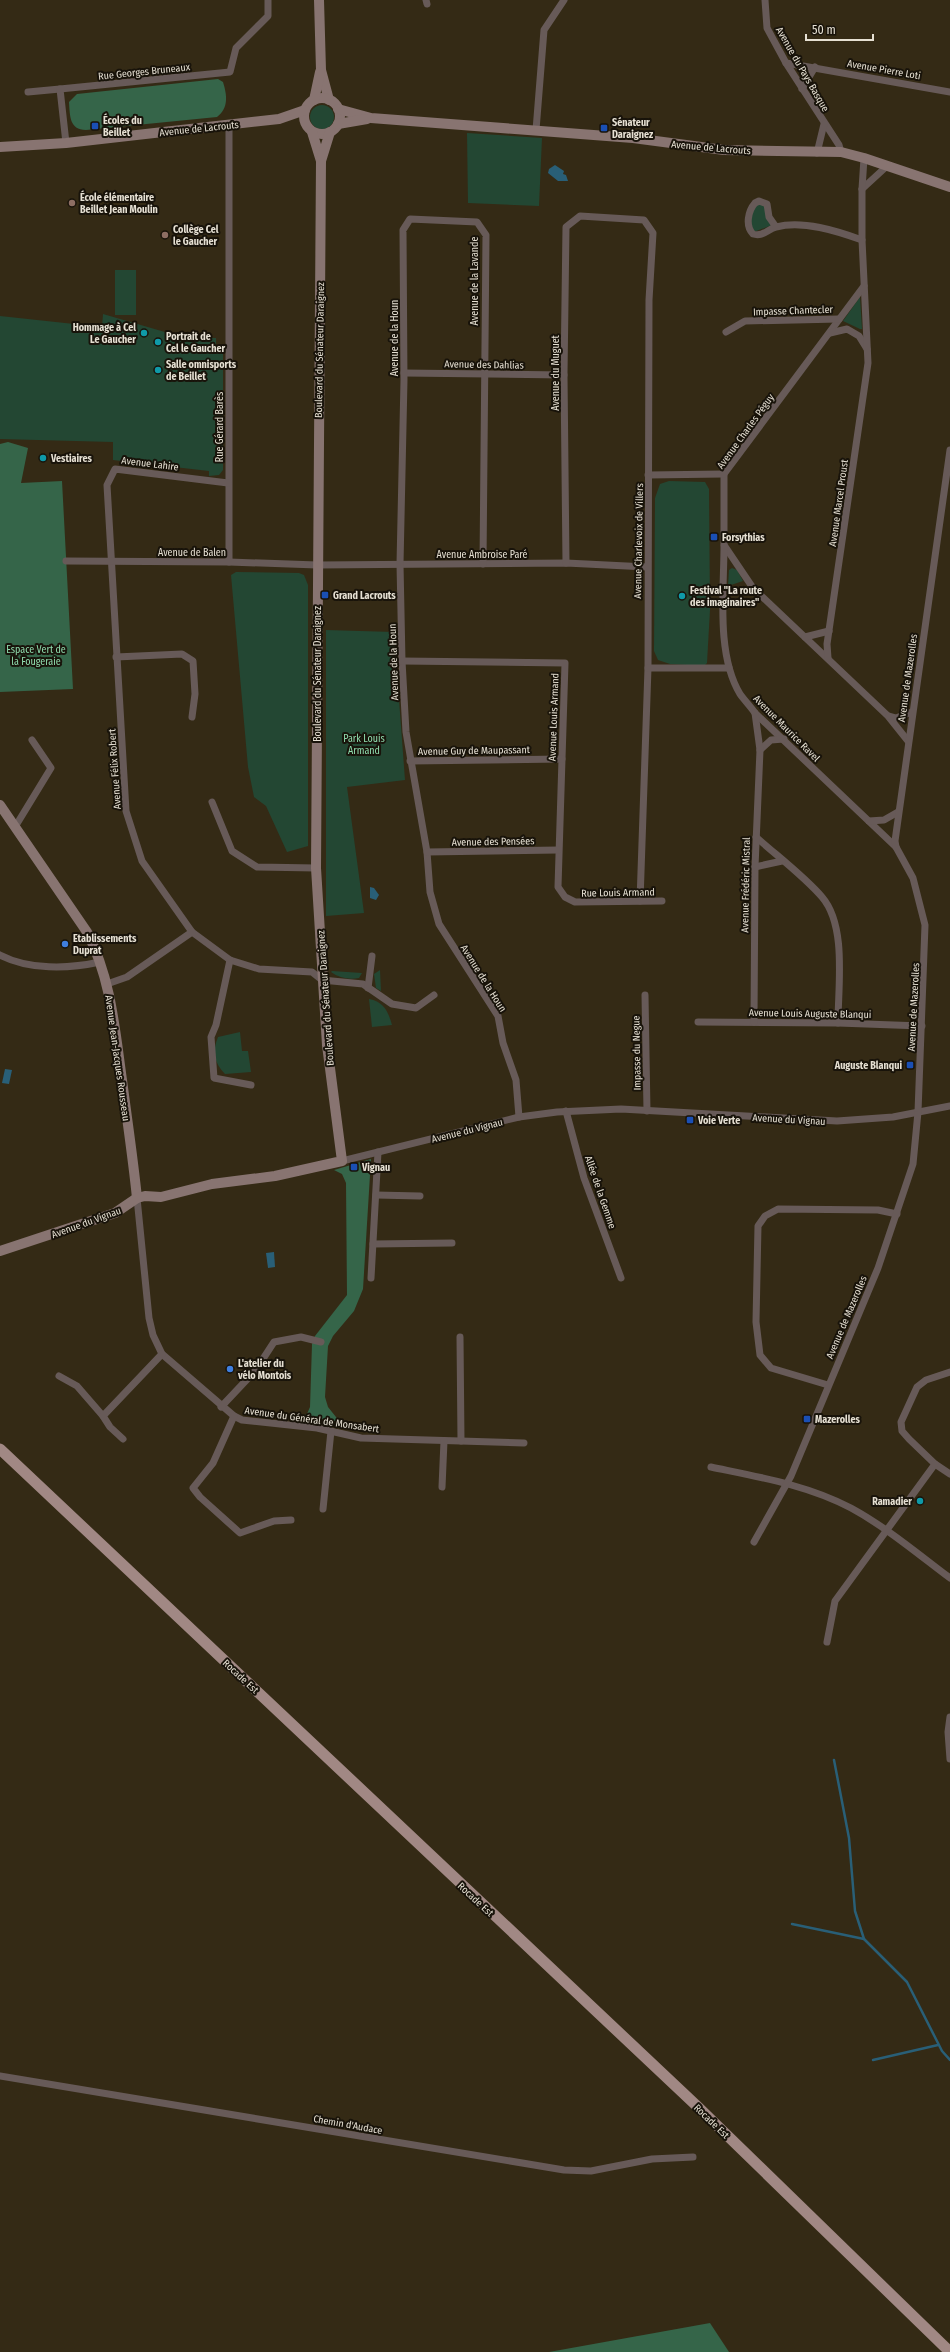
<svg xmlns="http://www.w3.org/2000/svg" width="950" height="2352" viewBox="0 0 950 2352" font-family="'Fira Sans Condensed',sans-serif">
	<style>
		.green { fill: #234733 }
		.forest { fill: #356549 }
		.water { fill: #295f77 }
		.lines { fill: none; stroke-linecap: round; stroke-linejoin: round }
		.stream { stroke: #295f77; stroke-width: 2.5 }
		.street { stroke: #675a58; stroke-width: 7 }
		.secondary { stroke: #887471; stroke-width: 10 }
		.primary { stroke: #a18884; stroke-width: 11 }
		.transit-dot { fill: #1a4fb4; stroke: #18130a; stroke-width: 1.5 }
		.education-dot { fill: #8d6e63; stroke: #18130a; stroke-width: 1.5 }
		.culture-dot { fill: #0f9aa8; stroke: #18130a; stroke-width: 1.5 }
		.shop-dot { fill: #3f7fe0; stroke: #18130a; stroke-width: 1.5 }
		.labels { text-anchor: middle; stroke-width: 4; stroke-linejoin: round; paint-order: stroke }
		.street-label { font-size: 10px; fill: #e6e0d3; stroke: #18130a }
		.poi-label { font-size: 10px; font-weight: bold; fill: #e6e0d3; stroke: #18130a; text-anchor: start }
		.park-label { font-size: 10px; fill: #91deb0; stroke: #18130a }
	</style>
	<rect width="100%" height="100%" fill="#342a15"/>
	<g class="green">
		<circle cx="322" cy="117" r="12"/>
		<polygon points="467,133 542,138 539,206 468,203"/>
		<path d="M757,204H762L766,207L772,225L754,232C748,224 751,212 757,204Z"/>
		<rect x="115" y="270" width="21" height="45"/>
		<polygon points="860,297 862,329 860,329 843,321"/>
		<polygon points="103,314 182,337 216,338 216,349 223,349 223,470 219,475 209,476 209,471 113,460 113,442 0,439 0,316 102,327"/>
		<polygon points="669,481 705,482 709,489 710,610 707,663 704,666 670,664 658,660 654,651 655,498 660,484"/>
		<polygon points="732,568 737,570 743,581 728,586 729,570"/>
		<polygon points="236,572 299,573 304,575 308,585 308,846 287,852 266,806 254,797 248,767 231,575"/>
		<polygon points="326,630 394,632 405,780 347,787 364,913 326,916"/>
		<polygon points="380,970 381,991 376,988 374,974"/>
		<path d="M332,971L362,973L359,978C349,980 339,978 331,972Z"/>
		<path d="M369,999C384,1002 388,1011 392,1025L372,1027Z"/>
		<path d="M240,1032L242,1051H248L251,1072L225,1074C214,1063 212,1051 218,1037Z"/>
	</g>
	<g class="forest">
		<path d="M218,79L223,82C227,95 229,108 217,117L86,130C69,130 70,115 69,102L77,94Z"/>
		<polygon points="8,442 28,448 21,483 62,481 73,689 0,692 0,444"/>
		<polygon points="371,1159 363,1289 354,1311 333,1336 328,1346 325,1397 328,1407 340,1422 301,1416 307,1414 310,1407 312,1344 315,1336 347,1295 346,1183 342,1174 334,1170"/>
		<polygon points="710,2323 729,2352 549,2352"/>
	</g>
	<g class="water">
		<polygon points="555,165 564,171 563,174 566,175 568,181 558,181 548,173 549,169"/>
		<polygon points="370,887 374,888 379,895 376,900 370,898"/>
		<polygon points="5,1069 12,1070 9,1084 2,1083"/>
		<polygon points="274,1252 275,1267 268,1268 266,1253"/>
	</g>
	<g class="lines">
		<g class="stream">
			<polyline points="834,1760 849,1838 855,1911 864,1939 907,1982 942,2051 950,2060"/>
			<polyline points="792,1924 864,1939"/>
			<polyline points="873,2060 938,2045"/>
		</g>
		<g class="street">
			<polyline points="426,0 427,4"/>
			<polyline points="765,0 767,28 786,63 839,145 841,152"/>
			<polyline points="786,63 950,92"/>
			<polyline points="802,89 815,67"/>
			<polyline points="28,92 60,89"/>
			<polyline points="229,125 229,562"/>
			<polyline points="536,130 544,30 564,0"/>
			<polyline points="66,143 60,89 230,72 236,48 268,16 268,0"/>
			<polyline points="817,153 824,124"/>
			<polyline points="862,189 887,166"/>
			<path d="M776,227L769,217L767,204L759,201L755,203C748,211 745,226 753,234C763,237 768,229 776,227C803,220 837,231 862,240"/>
			<polyline points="864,286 724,474 724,545 753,588 888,716 908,741"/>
			<polyline points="726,332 745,321 839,319"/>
			<polyline points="830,333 847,329 859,336 867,349"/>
			<polyline points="404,373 564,375"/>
			<polyline points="648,475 724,474"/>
			<polyline points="228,483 115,469 107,485 126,811 142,861 192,932 230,960 259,969 312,972 322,980 363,984 392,1004 416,1008 434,995"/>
			<path d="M724,546C724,591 716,654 740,694C745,701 751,707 755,713L896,847"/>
			<polyline points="66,561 229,562 317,565 566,563 647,567"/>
			<polyline points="566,563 564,375 566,227 580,216 644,220 653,233 649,300 648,668 640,901"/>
			<polyline points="483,564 486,235 477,222 410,219 403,230 404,380 400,564 402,661 406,732 427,852 430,892 439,924 498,1016 503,1043 516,1080 519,1117"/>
			<polyline points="805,637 829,631"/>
			<polyline points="116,657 182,654 193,661 195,694 192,717"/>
			<polyline points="828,658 827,644 868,363 862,240 862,189 864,158"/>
			<polyline points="402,661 565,663 558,887 565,897 575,902 662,901"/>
			<polyline points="648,668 729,668"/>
			<polyline points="889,716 896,718 912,712"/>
			<polyline points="760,750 771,740 784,739"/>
			<polyline points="410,761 562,759"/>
			<polyline points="212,802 232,851 257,867 316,868"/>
			<polyline points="869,821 884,820 898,812"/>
			<polyline points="15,827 51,768 32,740"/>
			<path d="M756,837C776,855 805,877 822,897C847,926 838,986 838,1023"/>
			<polyline points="427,852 558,850"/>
			<polyline points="755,867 782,861"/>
			<path d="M0,955C29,970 68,969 100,962"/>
			<polyline points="230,960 216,1025 211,1037 214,1078 251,1085"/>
			<polyline points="107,984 127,977 192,932"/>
			<polyline points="368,988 372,956"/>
			<polyline points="645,995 647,1111"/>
			<polyline points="698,1022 838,1023 922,1026"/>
			<polyline points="754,1022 755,867 760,750 755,713"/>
			<polyline points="566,1111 584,1178 621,1278"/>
			<polyline points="342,1161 519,1117 557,1112 621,1109 837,1121 893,1117 950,1106"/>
			<polyline points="376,1195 420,1196"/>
			<polyline points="137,1198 149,1318 153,1335 162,1354 234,1416 242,1420 317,1428 361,1438 524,1443"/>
			<polyline points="373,1244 452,1243"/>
			<polyline points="371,1278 378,1152"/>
			<polyline points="460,1337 461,1441"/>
			<polyline points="950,1372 926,1380 917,1387 901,1422 902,1431 909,1439 935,1464 950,1474"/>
			<polyline points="59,1376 77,1386 103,1416"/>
			<polyline points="828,1385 771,1368 760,1355 756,1322 758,1226 765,1216 778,1209 878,1210 897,1214"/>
			<polyline points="221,1407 255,1371 274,1342 301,1337 321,1342"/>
			<polyline points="234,1416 213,1463 193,1488 200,1497 240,1533 274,1521 291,1520"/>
			<polyline points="123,1439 110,1427 103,1416 162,1354"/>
			<path d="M711,1467C759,1477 807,1485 851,1508C886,1527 918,1554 950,1578"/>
			<polyline points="442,1487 444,1441"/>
			<polyline points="323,1509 331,1431"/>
			<polyline points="754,1542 791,1476 878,1268 913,1164 918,1112 925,925 913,878 896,847 895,841 950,450"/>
			<polyline points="827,1642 835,1601 935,1464"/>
			<polyline points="950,1717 948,1732 950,1759"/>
			<polyline points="0,2076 564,2170 591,2171 652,2159 693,2157"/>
		</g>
		<g class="secondary">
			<polyline points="319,0 321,70 329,100"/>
			<circle cx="322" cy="116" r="18"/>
			<polyline points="314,100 320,72"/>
			<polyline points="338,109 371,118 633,138 724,150 841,152 864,158 950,187"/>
			<polyline points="338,124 367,119"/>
			<polyline points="312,132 321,161"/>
			<polyline points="0,147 66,143 279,119 305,110"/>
			<path d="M0,805L87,932C111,978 115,1030 122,1080C127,1119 133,1158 137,1198"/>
			<polyline points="0,1251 115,1213 137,1198 145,1196 161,1197 212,1184 275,1176 342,1161 327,1045 316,868 321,161 330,132"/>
		</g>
		<polyline class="primary" points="0,1449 699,2108 950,2352"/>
	</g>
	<g class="transit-dot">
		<rect x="91" y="122" width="8" height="8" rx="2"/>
		<rect x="600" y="124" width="8" height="8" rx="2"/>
		<rect x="710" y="533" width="8" height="8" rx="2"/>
		<rect x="321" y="591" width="8" height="8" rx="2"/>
		<rect x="906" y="1061" width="8" height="8" rx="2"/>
		<rect x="686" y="1116" width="8" height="8" rx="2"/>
		<rect x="350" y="1163" width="8" height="8" rx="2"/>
		<rect x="803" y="1415" width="8" height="8" rx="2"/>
	</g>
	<g class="education-dot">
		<circle cx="72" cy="203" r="4"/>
		<circle cx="165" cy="235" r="4"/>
	</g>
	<g class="culture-dot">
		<circle cx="144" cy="333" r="4"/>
		<circle cx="158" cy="342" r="4"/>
		<circle cx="158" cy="370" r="4"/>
		<circle cx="43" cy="458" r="4"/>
		<circle cx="682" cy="596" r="4"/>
		<circle cx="920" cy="1501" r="4"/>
	</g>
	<g class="shop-dot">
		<circle cx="65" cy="944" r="4"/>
		<circle cx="230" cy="1369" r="4"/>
	</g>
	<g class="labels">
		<g class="street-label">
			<text transform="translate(803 69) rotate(60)" y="4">Avenue du Pays Basque</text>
			<text transform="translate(884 69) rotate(10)" y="4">Avenue Pierre Loti</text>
			<text transform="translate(144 71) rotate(-6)" y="4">Rue Georges Bruneaux</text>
			<text transform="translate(199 128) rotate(-6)" y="4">Avenue de Lacrouts</text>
			<text transform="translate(711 147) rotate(5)" y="4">Avenue de Lacrouts</text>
			<text transform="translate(474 281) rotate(-90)" y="4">Avenue de la Lavande</text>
			<text transform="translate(793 310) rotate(-2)" y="4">Impasse Chantecler</text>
			<text transform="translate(394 338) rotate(-90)" y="4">Avenue de la Houn</text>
			<text transform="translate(319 350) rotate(-89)" y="4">Boulevard du Sénateur Daraignez</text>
			<text transform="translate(484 364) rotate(1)" y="4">Avenue des Dahlias</text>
			<text transform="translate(555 373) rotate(-90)" y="4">Avenue du Muguet</text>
			<text transform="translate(219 427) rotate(-90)" y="4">Rue Gérard Barès</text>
			<text transform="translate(745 431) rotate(-54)" y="4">Avenue Charles Péguy</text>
			<text transform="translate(150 463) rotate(7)" y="4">Avenue Lahire</text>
			<text transform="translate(838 503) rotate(-82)" y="4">Avenue Marcel Proust</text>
			<text transform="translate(638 541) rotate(-89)" y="4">Avenue Charlevoix de Villers</text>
			<text x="192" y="556">Avenue de Balen</text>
			<text x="482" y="558">Avenue Ambroise Paré</text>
			<text transform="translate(393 662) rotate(-92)" y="4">Avenue de la Houn</text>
			<text transform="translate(317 674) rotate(-90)" y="4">Boulevard du Sénateur Daraignez</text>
			<text transform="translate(907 678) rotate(-82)" y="4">Avenue de Mazerolles</text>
			<text transform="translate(553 717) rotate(-88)" y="4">Avenue Louis Armand</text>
			<text transform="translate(787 728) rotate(45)" y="4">Avenue Maurice Ravel</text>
			<text transform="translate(474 750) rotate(-1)" y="4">Avenue Guy de Maupassant</text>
			<text transform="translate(114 769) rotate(-94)" y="4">Avenue Félix Robert</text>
			<text transform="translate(493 841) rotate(-1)" y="4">Avenue des Pensées</text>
			<text transform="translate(745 885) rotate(-89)" y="4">Avenue Frédéric Mistral</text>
			<text transform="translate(618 892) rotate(-1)" y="4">Rue Louis Armand</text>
			<text transform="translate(484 978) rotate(58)" y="4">Avenue de la Houn</text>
			<text transform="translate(325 998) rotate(-94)" y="4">Boulevard du Sénateur Daraignez</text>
			<text transform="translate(913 1007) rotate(-87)" y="4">Avenue de Mazerolles</text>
			<text transform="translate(810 1013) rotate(1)" y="4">Avenue Louis Auguste Blanqui</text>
			<text transform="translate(636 1053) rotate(-91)" y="4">Impasse du Negue</text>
			<text transform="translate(118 1058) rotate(82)" y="4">Avenue Jean-Jacques Rousseau</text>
			<text transform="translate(789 1119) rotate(3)" y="4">Avenue du Vignau</text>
			<text transform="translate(467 1130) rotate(-14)" y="4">Avenue du Vignau</text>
			<text transform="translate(601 1192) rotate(71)" y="4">Allée de la Gemme</text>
			<text transform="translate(86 1222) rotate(-20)" y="4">Avenue du Vignau</text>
			<text transform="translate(846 1317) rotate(-67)" y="4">Avenue de Mazerolles</text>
			<text transform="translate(312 1419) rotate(8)" y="4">Avenue du Général de Monsabert</text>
			<text transform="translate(241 1676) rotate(43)" y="4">Rocade Est</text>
			<text transform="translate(476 1899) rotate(43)" y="4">Rocade Est</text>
			<text transform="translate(712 2121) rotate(44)" y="4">Rocade Est</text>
			<text transform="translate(348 2124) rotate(10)" y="4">Chemin d'Audace</text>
		</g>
		<g class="poi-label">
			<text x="103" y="124">Écoles du<tspan x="103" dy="12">Beillet</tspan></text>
			<text x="612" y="126">Sénateur<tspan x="612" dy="12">Daraignez</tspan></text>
			<text x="80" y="201">École élémentaire<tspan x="80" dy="12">Beillet Jean Moulin</tspan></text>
			<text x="173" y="233">Collège Cel<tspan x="173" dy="12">le Gaucher</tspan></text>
			<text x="136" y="331" text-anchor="end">Hommage à Cel<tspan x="136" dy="12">Le Gaucher</tspan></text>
			<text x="166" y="340">Portrait de<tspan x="166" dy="12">Cel le Gaucher</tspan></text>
			<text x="166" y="368">Salle omnisports<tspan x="166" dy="12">de Beillet</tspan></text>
			<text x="51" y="462">Vestiaires</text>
			<text x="722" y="541">Forsythias</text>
			<text x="690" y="594">Festival "La route<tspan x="690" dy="12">des imaginaires"</tspan></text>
			<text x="333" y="599">Grand Lacrouts</text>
			<text x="73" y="942">Etablissements<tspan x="73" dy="12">Duprat</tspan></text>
			<text x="902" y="1069" text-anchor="end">Auguste Blanqui</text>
			<text x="698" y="1124">Voie Verte</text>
			<text x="362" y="1171">Vignau</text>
			<text x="238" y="1367">L'atelier du<tspan x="238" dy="12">vélo Montois</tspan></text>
			<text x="815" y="1423">Mazerolles</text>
			<text x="912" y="1505" text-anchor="end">Ramadier</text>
		</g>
		<g class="park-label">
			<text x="36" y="653">Espace Vert de<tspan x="36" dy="12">la Fougeraie</tspan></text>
			<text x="364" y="742">Park Louis<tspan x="364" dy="12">Armand</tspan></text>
		</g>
	</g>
	<path d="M806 34v6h67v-6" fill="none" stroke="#e6e0d3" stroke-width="2"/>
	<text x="812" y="34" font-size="12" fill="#e6e0d3" stroke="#18130a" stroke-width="3" paint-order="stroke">50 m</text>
</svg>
